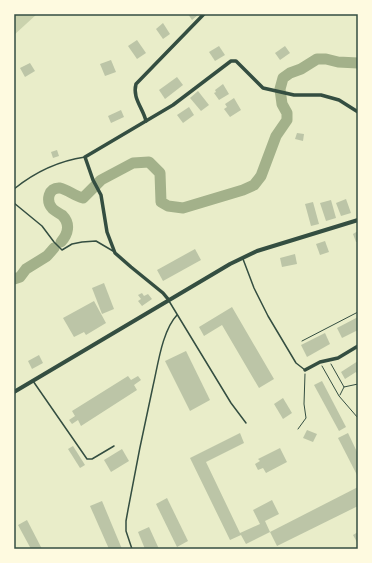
<svg xmlns="http://www.w3.org/2000/svg" width="372" height="563" viewBox="0 0 372 563" font-family="Lato,sans-serif">
	<style>
		.green { fill: #cad2ad }
		.lines { fill: none; stroke-linecap: round; stroke-linejoin: round }
		.river { stroke: #a3b18a; stroke-width: 11 }
		.building { fill: #bcc5a7 }
		.path { stroke: #344e41; stroke-width: 1 }
		.service { stroke: #344e41; stroke-width: 1.5 }
		.minor { stroke: #344e41; stroke-width: 3.5 }
		.tertiary { stroke: #344e41; stroke-width: 4 }
		.neatline { fill: none; stroke: #344e41; stroke-width: 1.5 }
	</style>
	<rect width="100%" height="100%" fill="#e9edc9"/>
	<polygon class="green" points="14,14 37,14 14,35"/>
	<g class="lines">
		<g class="river">
			<path d="M61,242C68,234 71,224 62,215C59,213 54,211 52,208C46,201 48,187 60,188C68,190 75,196 83,198L101,180L133,163L149,162L160,173L161,202L168,206L183,208L243,190L254,185L261,176L276,136L287,120V113L282,104L280,89L283,78L290,73L301,69L317,59H326L338,62L358,63"/>
			<polyline points="14,279 20,277 26,269 47,256 54,248"/>
		</g>
	</g>
	<g class="building">
		<polygon points="188,14 199,14 192,20"/>
		<polygon points="163,23 170,34 163,39 156,29"/>
		<polygon points="137,40 146,53 137,59 128,46"/>
		<polygon points="219,46 225,55 215,61 209,52"/>
		<polygon points="285,46 290,53 280,60 275,53"/>
		<polygon points="111,60 116,72 105,76 100,64"/>
		<polygon points="30,63 35,71 25,77 20,68"/>
		<polygon points="177,77 183,85 165,99 159,90"/>
		<polygon points="223,84 229,94 219,100 214,93 216,92 215,90"/>
		<polygon points="198,91 209,105 201,111 190,98"/>
		<polygon points="234,98 241,110 230,117 224,109 227,107 225,104"/>
		<polygon points="189,107 194,115 183,123 177,115"/>
		<polygon points="121,110 124,117 111,123 108,116"/>
		<polygon points="297,133 304,134 303,141 295,139"/>
		<polygon points="57,150 59,156 53,158 51,152"/>
		<polygon points="346,199 351,213 341,216 336,203"/>
		<polygon points="331,200 336,218 326,221 320,203"/>
		<polygon points="313,202 319,224 311,226 305,204"/>
		<polygon points="358,231 358,242 356,242 353,234"/>
		<polygon points="325,241 329,252 320,255 316,244"/>
		<polygon points="195,249 201,260 163,281 157,270"/>
		<polygon points="295,254 297,264 282,267 280,258"/>
		<polygon points="104,283 114,309 102,314 92,288"/>
		<polygon points="142,293 144,296 148,294 152,299 142,306 138,301 141,299 138,295"/>
		<polygon points="94,301 106,323 86,335 84,332 74,337 63,318"/>
		<polygon points="232,307 274,379 259,388 222,325 204,336 199,327"/>
		<polygon points="358,317 358,330 342,338 337,328"/>
		<polygon points="325,333 330,344 307,357 301,345"/>
		<polygon points="186,351 210,400 190,411 165,361"/>
		<polygon points="39,355 43,363 32,369 28,361"/>
		<polygon points="358,361 358,375 356,372 345,379 341,372"/>
		<polygon points="128,376 131,380 138,376 141,380 134,385 137,390 81,426 78,420 72,424 69,420 75,416 72,411"/>
		<polygon points="322,381 346,427 339,431 314,385"/>
		<polygon points="283,398 292,413 283,419 274,404"/>
		<polygon points="307,430 317,434 313,442 303,438"/>
		<polygon points="240,433 244,443 206,462 240,533 260,524 253,510 272,500 279,514 265,521 270,532 246,544 241,535 230,540 190,458"/>
		<polygon points="348,433 358,454 358,474 357,475 338,438"/>
		<polygon points="73,446 85,465 80,468 68,449"/>
		<polygon points="280,448 287,462 266,473 263,468 258,470 255,464 260,461 258,459"/>
		<polygon points="122,449 129,461 111,472 104,460"/>
		<polygon points="358,487 358,506 277,546 270,532"/>
		<polygon points="167,498 188,541 177,547 156,504"/>
		<polygon points="102,501 122,549 109,549 90,506"/>
		<polygon points="27,520 42,549 31,549 18,525"/>
		<polygon points="149,527 159,549 145,549 138,532"/>
		<polygon points="358,532 358,544 353,535"/>
	</g>
	<g class="lines">
		<g class="path">
			<polyline points="302,341 358,312"/>
			<polyline points="331,364 344,387 358,384"/>
			<polyline points="322,366 339,396 358,418"/>
			<polyline points="340,395 344,387"/>
			<polyline points="298,429 306,418 304,404 305,374"/>
		</g>
		<g class="service">
			<path d="M14,189C35,172 58,161 85,157"/>
			<polyline points="14,203 42,226 54,242 62,250 72,244 82,242 96,241 113,251"/>
			<polyline points="243,259 254,288 268,316 296,363 305,370"/>
			<polyline points="169,301 231,403 246,423"/>
			<polyline points="33,381 87,459 92,459 114,446"/>
			<path d="M132,549L126,531V521C134,476 143,431 153,386C158,365 162,331 177,315"/>
		</g>
		<g class="minor">
			<path d="M146,121C143,108 132,98 136,84L204,14"/>
			<polyline points="168,299 163,293 131,267 115,253 107,232 101,195 93,180 85,157 173,105 231,61 236,61 263,88 294,95 321,95 339,100 358,112"/>
			<polyline points="305,370 320,362 338,358 358,346"/>
		</g>
		<polyline class="tertiary" points="14,392 230,264 257,251 358,220"/>
	</g>
	<rect width="372" height="563" fill="none" stroke="#fefae0" stroke-width="30"/>
	<rect x="15" y="15" width="342" height="533" class="neatline"/>
</svg>
